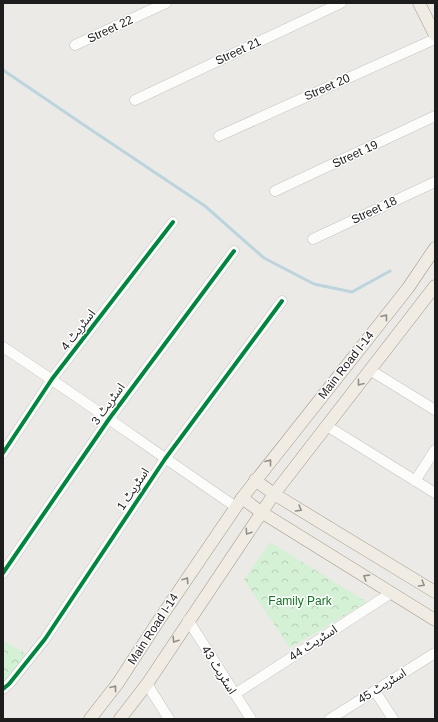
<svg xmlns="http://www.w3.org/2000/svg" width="438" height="722" viewBox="0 0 438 722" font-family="Arial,'Noto Sans Arabic',sans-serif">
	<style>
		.park { fill: url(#park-crowns) }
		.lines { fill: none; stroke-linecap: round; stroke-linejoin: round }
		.stream { stroke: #bad5de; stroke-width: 3 }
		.minor-casing { stroke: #c4c4c2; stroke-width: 11 }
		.major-casing { stroke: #a19984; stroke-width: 13 }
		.minor { stroke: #fcfcfb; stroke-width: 10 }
		.major { stroke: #f0ece4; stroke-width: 12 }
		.cycleway-casing { stroke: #fff; stroke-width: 6 }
		.cycleway { stroke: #00873e; stroke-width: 4 }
		.oneway { stroke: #918f8a }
		.labels { text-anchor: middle; stroke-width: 3; stroke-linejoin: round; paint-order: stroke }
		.street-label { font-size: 12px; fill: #1d1d1d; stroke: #fff }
		.park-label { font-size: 12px; fill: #0f781d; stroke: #fff }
	</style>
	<defs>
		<pattern id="park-crowns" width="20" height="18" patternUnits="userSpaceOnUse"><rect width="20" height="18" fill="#d4f1d6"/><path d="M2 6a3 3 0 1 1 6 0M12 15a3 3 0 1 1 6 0" fill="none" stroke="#b6ceb7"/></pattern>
	</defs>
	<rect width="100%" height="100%" fill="#eceae6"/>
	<g class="park">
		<polygon points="270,542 367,602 290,648 244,580"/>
		<polygon points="3,640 28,655 3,683"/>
	</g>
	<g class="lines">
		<polyline class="stream" points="3,70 81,123 205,206 264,258 314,284 352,292 390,271"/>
		<defs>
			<g id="minor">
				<polyline points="75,45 166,3"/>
				<polyline points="135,100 341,3"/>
				<polyline points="219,136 435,39"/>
				<polyline points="275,191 435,116"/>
				<polyline points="313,239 435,182"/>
				<path d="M3,347C82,399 158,454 236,507"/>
				<polyline points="370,370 435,410"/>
				<polyline points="327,426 435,493"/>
				<polyline points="3,453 52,379 173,222"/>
				<polyline points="415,481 435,450"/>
				<polyline points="3,573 109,419 234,251"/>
				<polyline points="188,620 251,719"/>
				<polyline points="147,684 169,719"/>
				<polyline points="3,689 9,684 45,639 165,459 282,301"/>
				<polyline points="375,691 393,719"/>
				<polyline points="235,694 391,593"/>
				<polyline points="330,719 435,653"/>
			</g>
			<g id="major">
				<polyline points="419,3 435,35"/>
				<polyline points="255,480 274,494 435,592"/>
				<polyline points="242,498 261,512 435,620"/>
				<polyline points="90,719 118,683 159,620 242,498 408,288 435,248"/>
				<polyline points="120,719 147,684 274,494 435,286"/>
			</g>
		</defs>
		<use href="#minor" class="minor-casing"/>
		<use href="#major" class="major-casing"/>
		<use href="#minor" class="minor"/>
		<use href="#major" class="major"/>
		<defs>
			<g id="cycleway">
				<polyline points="3,453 52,379 173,222"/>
				<polyline points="3,573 109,419 234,251"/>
				<polyline points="3,689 9,684 45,639 165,459 282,301"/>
			</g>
		</defs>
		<use href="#cycleway" class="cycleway-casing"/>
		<use href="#cycleway" class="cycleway"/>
	</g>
	<defs><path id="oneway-chevron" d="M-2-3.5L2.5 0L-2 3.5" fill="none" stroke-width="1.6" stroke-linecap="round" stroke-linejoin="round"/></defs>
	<g class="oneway">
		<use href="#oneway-chevron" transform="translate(385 317) rotate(-51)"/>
		<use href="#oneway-chevron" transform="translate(360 383) rotate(128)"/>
		<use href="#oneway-chevron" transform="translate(269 462) rotate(-52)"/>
		<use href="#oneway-chevron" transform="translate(299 509) rotate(31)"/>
		<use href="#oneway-chevron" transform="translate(248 532) rotate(124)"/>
		<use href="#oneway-chevron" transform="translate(366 577) rotate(-148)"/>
		<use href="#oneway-chevron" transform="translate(186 580) rotate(-56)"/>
		<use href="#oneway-chevron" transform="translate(422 584) rotate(31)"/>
		<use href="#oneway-chevron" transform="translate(175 640) rotate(123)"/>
		<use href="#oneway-chevron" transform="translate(114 688) rotate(-52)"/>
	</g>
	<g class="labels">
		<g class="street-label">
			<text transform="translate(110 29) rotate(-25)" y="4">Street 22</text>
			<text transform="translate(238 51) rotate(-25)" y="4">Street 21</text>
			<text transform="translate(327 87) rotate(-24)" y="4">Street 20</text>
			<text transform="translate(355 154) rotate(-25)" y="4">Street 19</text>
			<text transform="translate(374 210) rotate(-25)" y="4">Street 18</text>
			<text transform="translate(78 330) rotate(-52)" y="4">اسٹریٹ 4</text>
			<text transform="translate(346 365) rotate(-52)" y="4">Main Road I-14</text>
			<text transform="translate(108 404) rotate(-54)" y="4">اسٹریٹ 3</text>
			<text transform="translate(133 489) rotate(-56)" y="4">اسٹریٹ 1</text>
			<text transform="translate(153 629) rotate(-57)" y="4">Main Road I-14</text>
			<text transform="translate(313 643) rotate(-33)" y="4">اسٹریٹ 44</text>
			<text transform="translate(219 670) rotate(58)" y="4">اسٹریٹ 43</text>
			<text transform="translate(382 686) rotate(-32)" y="4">اسٹریٹ 45</text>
		</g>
		<g class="park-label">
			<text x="300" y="605">Family Park</text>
		</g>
	</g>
	<rect width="438" height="722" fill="none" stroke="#1d1d1d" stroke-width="8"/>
</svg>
